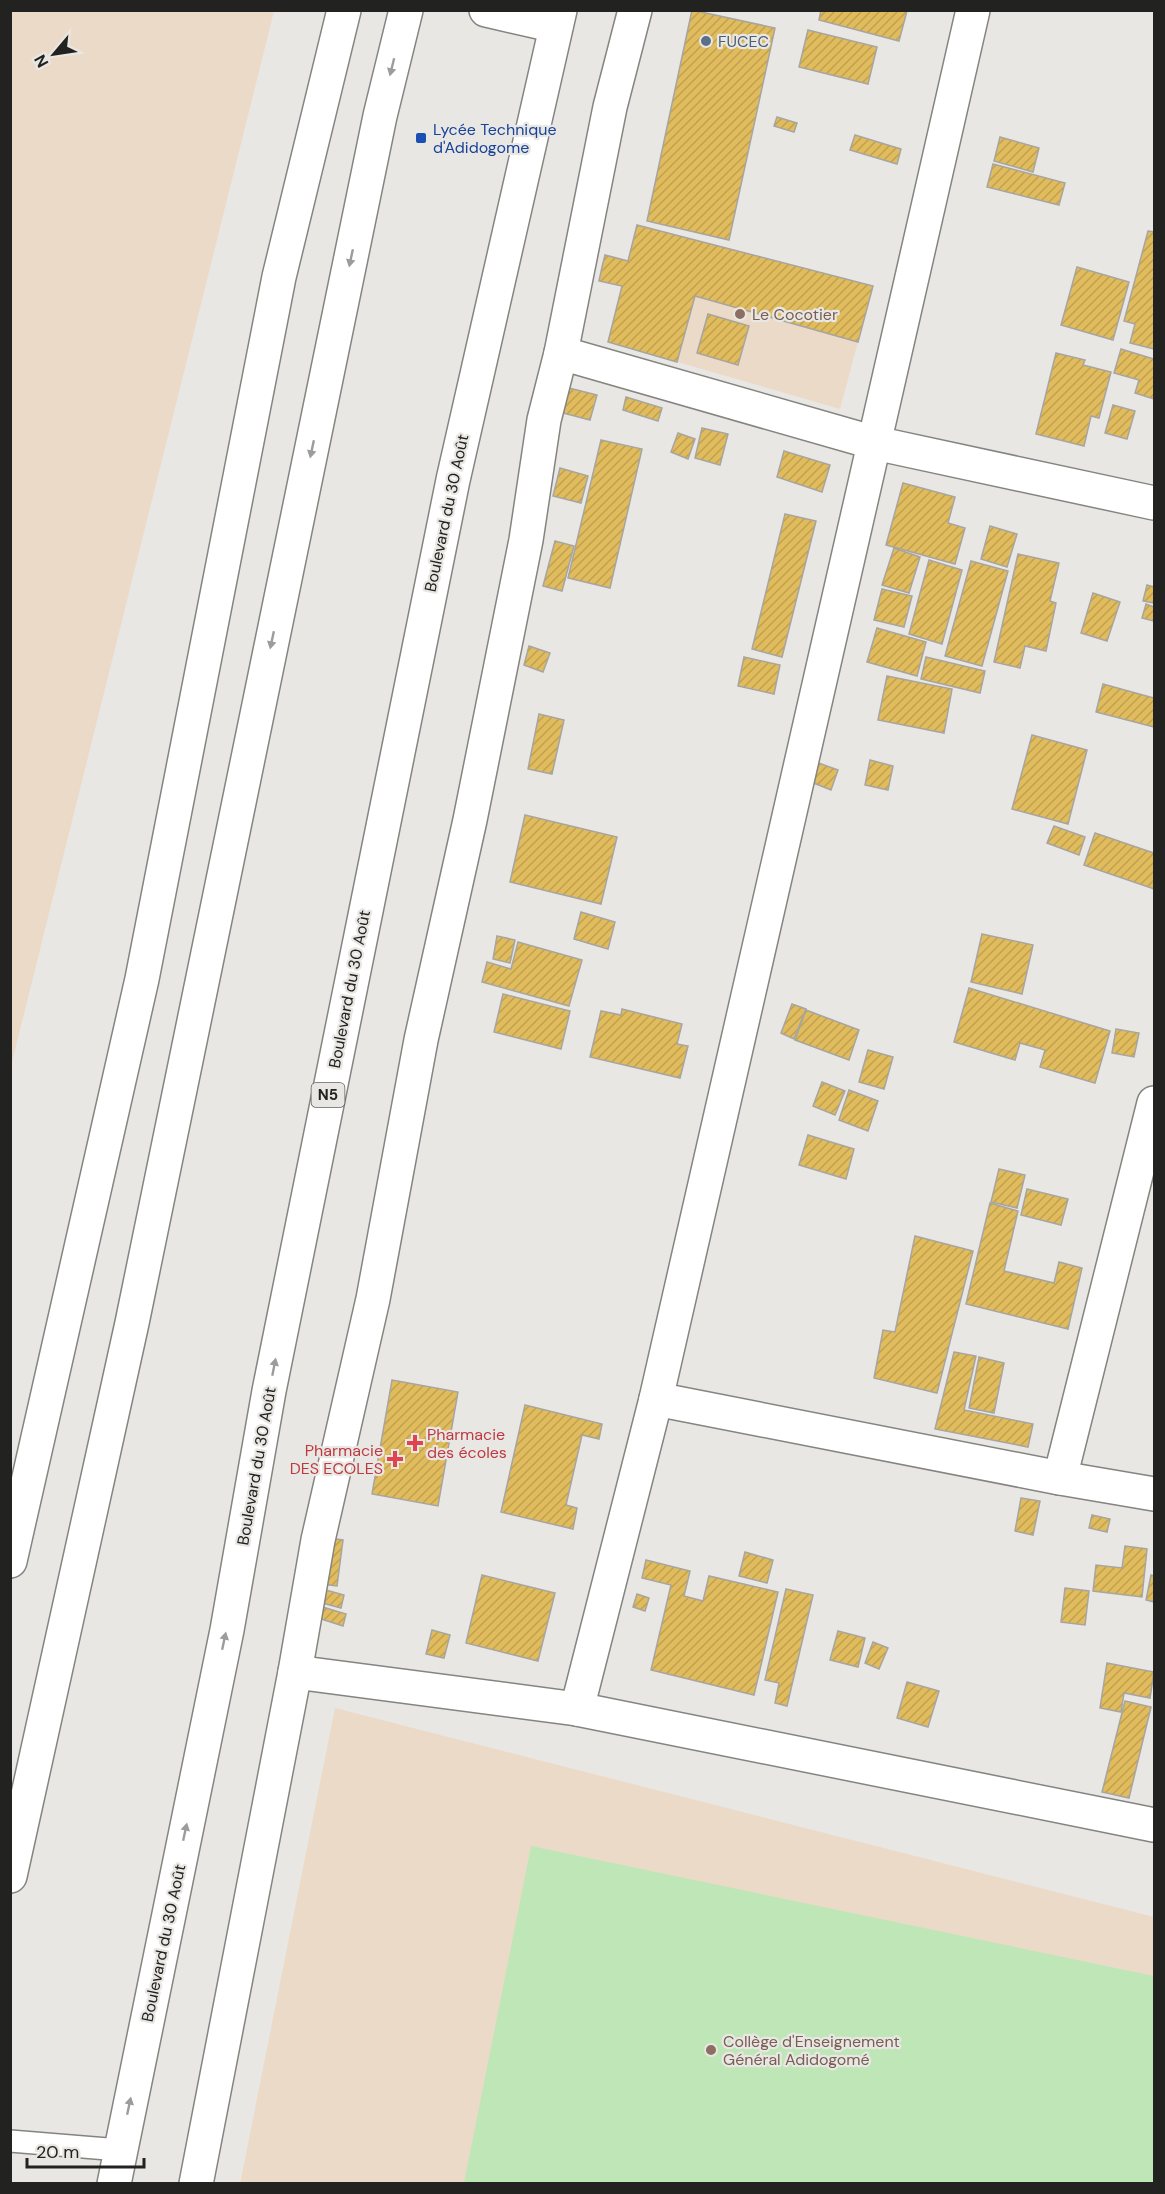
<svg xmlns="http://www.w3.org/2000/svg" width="1165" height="2194" viewBox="0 0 1165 2194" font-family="'DM Sans',sans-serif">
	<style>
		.education { fill: #ecdac9 }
		.grass { fill: #bfe6b7 }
		.building { fill: url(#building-hatch); stroke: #a6a5a1; stroke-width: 1.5 }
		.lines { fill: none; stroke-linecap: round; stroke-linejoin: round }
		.service-casing { stroke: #858480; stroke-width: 24 }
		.minor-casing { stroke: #858480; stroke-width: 36 }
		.trunk-casing { stroke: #858480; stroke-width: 36 }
		.service { stroke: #fff; stroke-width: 21 }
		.minor { stroke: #fff; stroke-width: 33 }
		.trunk { stroke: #fff; stroke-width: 33 }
		.oneway { fill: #9c9c9b }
		.service-dot { fill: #5c6f8a; stroke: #e9e7e3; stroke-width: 2 }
		.transit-dot { fill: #1a4fb4; stroke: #e9e7e3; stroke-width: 2 }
		.education-dot { fill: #8d6e63; stroke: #e9e7e3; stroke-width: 2 }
		.health-dot { fill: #e0444e; stroke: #e9e7e3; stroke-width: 2 }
		.labels { text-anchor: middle; stroke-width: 4.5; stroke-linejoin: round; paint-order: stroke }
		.shield { fill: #e9e7e3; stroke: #5e5d5a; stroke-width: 1.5 }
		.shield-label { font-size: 15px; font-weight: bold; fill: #222220 }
		.service-label { font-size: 16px; fill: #4e5e75; stroke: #e9e7e3; text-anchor: start }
		.transit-label { font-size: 16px; fill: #164399; stroke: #e9e7e3; text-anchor: start }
		.education-label { font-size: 16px; fill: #785e54; stroke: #e9e7e3; text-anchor: start }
		.street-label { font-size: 16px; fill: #222220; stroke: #e9e7e3 }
		.health-label { font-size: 16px; fill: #be3a42; stroke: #e9e7e3; text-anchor: start }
	</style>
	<defs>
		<pattern id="building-hatch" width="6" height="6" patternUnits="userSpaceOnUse" patternTransform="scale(1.5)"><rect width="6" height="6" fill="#e1bc5d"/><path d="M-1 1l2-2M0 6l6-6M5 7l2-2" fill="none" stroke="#c1a151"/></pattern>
	</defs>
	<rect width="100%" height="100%" fill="#e9e7e3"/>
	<g class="education">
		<polygon points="11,10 274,11 11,1066 10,11"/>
		<polygon points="637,225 873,286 840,409 608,342"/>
		<polygon points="335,1708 1154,1917 1154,2183 240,2184"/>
	</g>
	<polygon class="grass" points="531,1846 1154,1976 1154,2183 464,2183"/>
	<g class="building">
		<polygon points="692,10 775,28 729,240 647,221"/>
		<polygon points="821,10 907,10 907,11 899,41 819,20"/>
		<polygon points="808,30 877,47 868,84 799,67"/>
		<polygon points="777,117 797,123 794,132 774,126"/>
		<polygon points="855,135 901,149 897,164 850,150"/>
		<polygon points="1000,137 1039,148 1033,172 994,161"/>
		<polygon points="993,164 1065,183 1059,205 987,187"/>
		<polygon points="637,225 873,286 858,342 695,296 677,362 608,342 622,286 599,281 602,267 605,255 628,261"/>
		<polygon points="1148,231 1154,232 1154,349 1130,343 1135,324 1124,321"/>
		<polygon points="1077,267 1129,282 1113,340 1061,325"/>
		<polygon points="708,314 749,326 738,365 697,353"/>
		<polygon points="1121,349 1154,359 1154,399 1135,393 1139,380 1114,373"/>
		<polygon points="1056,353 1085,360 1083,365 1111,372 1099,418 1091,416 1084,446 1036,434"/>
		<polygon points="569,388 597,395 590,420 563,413"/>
		<polygon points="626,397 662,408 658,421 623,410"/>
		<polygon points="1113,405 1135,411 1127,439 1105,433"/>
		<polygon points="702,428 728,434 720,465 695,458"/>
		<polygon points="678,433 695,439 688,459 671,452"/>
		<polygon points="601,440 642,449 610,588 568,578"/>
		<polygon points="784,451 830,465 822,492 777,477"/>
		<polygon points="560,468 588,476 581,503 553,496"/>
		<polygon points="903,483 955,497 948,523 965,528 955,564 886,545"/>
		<polygon points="785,514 816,521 782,657 752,649"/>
		<polygon points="990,526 1017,534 1007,567 981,559"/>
		<polygon points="555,541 574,546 562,591 543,586"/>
		<polygon points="894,548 920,557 909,593 882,585"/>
		<polygon points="1018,554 1059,563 1050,601 1056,603 1046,651 1025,646 1020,668 994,662"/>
		<polygon points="929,560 962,570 942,644 909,634"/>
		<polygon points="971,561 1008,571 982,666 945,656"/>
		<polygon points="1147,585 1154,587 1154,603 1143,601"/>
		<polygon points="882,589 912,596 904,627 874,620"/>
		<polygon points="1093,593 1120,602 1107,641 1081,633"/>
		<polygon points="1146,604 1154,607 1154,621 1142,618"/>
		<polygon points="877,628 926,642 917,676 867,662"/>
		<polygon points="529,646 550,653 543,672 524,665"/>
		<polygon points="744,657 780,665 774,694 738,686"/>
		<polygon points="926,657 985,671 980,693 921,679"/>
		<polygon points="887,676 952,689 944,733 878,720"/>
		<polygon points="1103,684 1154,698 1154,727 1096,712"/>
		<polygon points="539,714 564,720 552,774 528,769"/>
		<polygon points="1032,735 1087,750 1068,824 1012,809"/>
		<polygon points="870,760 893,766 888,790 865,785"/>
		<polygon points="813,761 838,770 831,790 806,780"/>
		<polygon points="525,815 617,837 601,904 510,882"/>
		<polygon points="1054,826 1085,837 1079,855 1047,843"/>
		<polygon points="1095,833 1154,853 1154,889 1084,865"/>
		<polygon points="581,912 615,922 608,949 574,939"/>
		<polygon points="982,934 1033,945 1022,994 971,982"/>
		<polygon points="497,936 515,940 510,963 493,959"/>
		<polygon points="518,942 582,960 569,1006 482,982 487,962 511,969"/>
		<polygon points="969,988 1110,1031 1095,1083 1040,1067 1045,1050 1020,1043 1015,1060 954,1042"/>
		<polygon points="503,994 570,1011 561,1049 494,1032"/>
		<polygon points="792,1004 806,1009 794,1039 781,1033"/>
		<polygon points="622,1009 682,1024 677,1044 688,1046 680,1078 590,1057 601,1011 621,1015"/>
		<polygon points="806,1010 859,1030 849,1060 795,1040"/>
		<polygon points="1116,1029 1139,1033 1134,1057 1112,1053"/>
		<polygon points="868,1050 893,1057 884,1089 859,1082"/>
		<polygon points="822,1082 845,1091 835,1115 813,1106"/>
		<polygon points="849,1090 878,1101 868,1131 839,1120"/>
		<polygon points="808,1135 854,1149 846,1179 799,1165"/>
		<polygon points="999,1169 1025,1175 1017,1208 991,1202"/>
		<polygon points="1027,1189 1068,1199 1061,1225 1021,1215"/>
		<polygon points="990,1203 1018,1211 1004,1271 1054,1283 1059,1262 1082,1268 1068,1329 966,1304"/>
		<polygon points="915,1236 973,1251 937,1393 874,1378 883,1330 895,1332"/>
		<polygon points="954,1352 976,1356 964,1410 1033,1424 1028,1447 935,1429"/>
		<polygon points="979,1357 1004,1363 994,1413 969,1408"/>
		<polygon points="392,1380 458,1392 438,1506 372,1494"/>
		<polygon points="525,1405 602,1424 599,1439 582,1435 566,1505 577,1508 573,1529 501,1512"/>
		<polygon points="1021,1498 1040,1501 1033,1535 1015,1531"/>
		<polygon points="1092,1515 1110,1519 1107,1532 1089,1528"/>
		<polygon points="319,1537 343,1540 337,1586 313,1583"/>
		<polygon points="1125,1546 1147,1549 1142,1597 1093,1591 1096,1565 1122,1568"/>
		<polygon points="745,1552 773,1560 767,1583 739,1576"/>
		<polygon points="646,1560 690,1571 684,1596 703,1601 709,1576 778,1592 754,1695 651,1670 671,1585 642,1578"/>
		<polygon points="482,1575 555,1593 538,1661 466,1643"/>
		<polygon points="1151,1575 1154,1576 1154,1602 1146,1600"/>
		<polygon points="315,1587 344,1595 341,1608 311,1600"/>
		<polygon points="1065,1588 1089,1591 1085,1625 1061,1622"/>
		<polygon points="786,1589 813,1595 787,1706 775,1703 779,1683 765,1680"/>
		<polygon points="637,1594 649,1598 645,1611 633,1607"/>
		<polygon points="316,1605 346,1614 343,1626 312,1616"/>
		<polygon points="432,1630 450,1635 444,1658 426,1654"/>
		<polygon points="838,1631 865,1638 858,1667 830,1660"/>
		<polygon points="873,1642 888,1648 879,1669 865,1663"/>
		<polygon points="1107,1663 1154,1672 1150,1698 1124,1693 1121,1712 1100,1708"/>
		<polygon points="907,1682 939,1691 928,1727 897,1718"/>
		<polygon points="1125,1701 1151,1707 1129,1798 1102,1792"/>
	</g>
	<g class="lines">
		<defs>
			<polyline id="service" points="10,2141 120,2150"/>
			<g id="minor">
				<polyline points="561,353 875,443 1154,503"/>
				<polyline points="656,1399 1060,1478 1154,1494"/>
				<polyline points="1060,1478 1154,1103"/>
				<polyline points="10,1561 142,979 279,277 344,10"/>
				<polyline points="295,1672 577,1709 1154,1825"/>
				<polyline points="577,1709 656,1399 973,10"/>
				<polyline points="196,2184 295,1672 318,1540 373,1299 421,1040 470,820 526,540 544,420 561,353 610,107 635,10"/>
			</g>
			<g id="trunk">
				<polyline points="486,10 556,26"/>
				<polyline points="10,1876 132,1323 380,116 406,10"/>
				<polyline points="114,2184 227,1630 269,1391 453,480 560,10"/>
			</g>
		</defs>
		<use href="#service" class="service-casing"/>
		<use href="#minor" class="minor-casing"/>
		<use href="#trunk" class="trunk-casing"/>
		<use href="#service" class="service"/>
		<use href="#minor" class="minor"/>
		<use href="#trunk" class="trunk"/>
	</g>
	<defs><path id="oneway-solid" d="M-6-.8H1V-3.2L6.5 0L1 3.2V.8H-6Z" transform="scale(1.5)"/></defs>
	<g class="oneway">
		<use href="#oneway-solid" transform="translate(392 67) rotate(104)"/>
		<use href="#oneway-solid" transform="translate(351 258) rotate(102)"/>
		<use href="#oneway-solid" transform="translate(312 449) rotate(102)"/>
		<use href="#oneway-solid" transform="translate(272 640) rotate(102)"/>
		<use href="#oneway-solid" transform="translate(274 1367) rotate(-79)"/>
		<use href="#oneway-solid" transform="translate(224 1641) rotate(-78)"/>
		<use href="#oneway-solid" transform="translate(185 1832) rotate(-78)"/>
		<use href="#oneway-solid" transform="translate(129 2106) rotate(-78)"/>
	</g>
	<circle class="service-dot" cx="706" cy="41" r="6"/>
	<rect class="transit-dot" x="415" y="132" width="12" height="12" rx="3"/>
	<g class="education-dot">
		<circle cx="740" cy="314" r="6"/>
		<circle cx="711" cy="2050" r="6"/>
	</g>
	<g class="health-dot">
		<path d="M412 1434h6v6h6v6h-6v6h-6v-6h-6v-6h6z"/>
		<path d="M392 1450h6v6h6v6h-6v6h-6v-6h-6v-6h6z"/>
	</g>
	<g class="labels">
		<rect class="shield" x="311.5" y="1083" width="33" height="24" rx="4.5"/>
		<g class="shield-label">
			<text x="328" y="1100">N5</text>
		</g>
		<g class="service-label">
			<text x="718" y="47">FUCEC</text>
		</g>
		<g class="transit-label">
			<text x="433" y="135">Lycée Technique<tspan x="433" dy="18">d'Adidogome</tspan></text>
		</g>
		<g class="education-label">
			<text x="752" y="320">Le Cocotier</text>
			<text x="723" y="2047">Collège d'Enseignement<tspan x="723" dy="18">Général Adidogomé</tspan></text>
		</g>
		<g class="street-label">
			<text transform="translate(446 513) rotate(-78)" y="6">Boulevard du 30 Août</text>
			<text transform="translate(349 989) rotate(-79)" y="6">Boulevard du 30 Août</text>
			<text transform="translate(256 1466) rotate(-80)" y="6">Boulevard du 30 Août</text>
			<text transform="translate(163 1943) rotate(-78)" y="6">Boulevard du 30 Août</text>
		</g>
		<g class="health-label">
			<text x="427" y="1440">Pharmacie<tspan x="427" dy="18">des écoles</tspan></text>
			<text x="383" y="1456" text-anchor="end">Pharmacie<tspan x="383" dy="18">DES ECOLES</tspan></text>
		</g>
	</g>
	<rect width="1165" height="2194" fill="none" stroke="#222220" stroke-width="24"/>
	<g transform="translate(54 54) rotate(241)" stroke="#e9e7e3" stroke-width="4.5" paint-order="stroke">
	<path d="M0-4.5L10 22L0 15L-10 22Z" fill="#222220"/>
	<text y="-9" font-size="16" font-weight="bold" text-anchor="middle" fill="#222220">N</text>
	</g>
	<path d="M27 2158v9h117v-9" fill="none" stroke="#222220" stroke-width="3"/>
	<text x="36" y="2158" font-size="18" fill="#222220" stroke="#e9e7e3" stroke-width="4.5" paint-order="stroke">20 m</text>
</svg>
